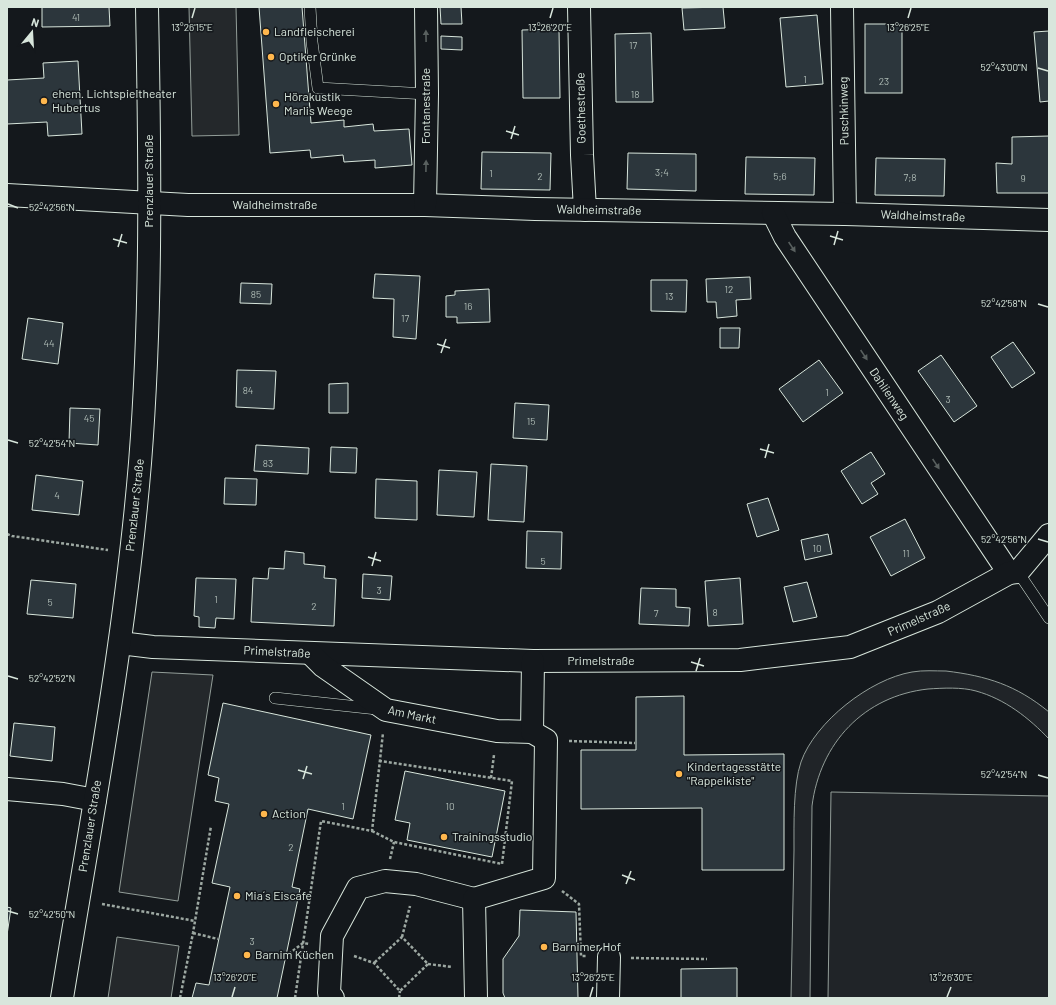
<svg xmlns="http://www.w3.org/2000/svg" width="1056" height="1005" viewBox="0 0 1056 1005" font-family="Barlow,sans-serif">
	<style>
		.green { fill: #202428; stroke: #939e99 }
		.parking { fill: #24282b; stroke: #939e99 }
		.building { fill: #2c363c; stroke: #d8e6dc }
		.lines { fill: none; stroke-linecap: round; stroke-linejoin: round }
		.lane-casing { stroke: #d8e6dc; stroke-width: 12 }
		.street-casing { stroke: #d8e6dc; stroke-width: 24 }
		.secondary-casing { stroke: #d8e6dc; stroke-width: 24 }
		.path { stroke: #9da8a2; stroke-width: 2.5; stroke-dasharray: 3 2; stroke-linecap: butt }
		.lane { stroke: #14181c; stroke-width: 11 }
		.street { stroke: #14181c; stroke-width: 22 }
		.secondary { stroke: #14181c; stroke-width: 22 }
		.oneway { fill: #59605f }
		.ticks { fill: none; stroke: #d8e6dc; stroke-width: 1.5 }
		.poi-dot { fill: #ffb74d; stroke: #14181c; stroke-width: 1.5 }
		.labels { text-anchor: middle; stroke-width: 3; stroke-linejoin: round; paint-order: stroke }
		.number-label { font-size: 10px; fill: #adbab4 }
		.poi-label { font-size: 12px; fill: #d8e6dc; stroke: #14181c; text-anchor: start }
		.street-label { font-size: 12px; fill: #d8e6dc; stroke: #14181c }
		.ticks-label { font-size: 10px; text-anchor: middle; fill: #d8e6dc; stroke: #14181c; stroke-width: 3; stroke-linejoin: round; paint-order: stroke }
	</style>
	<rect width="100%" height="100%" fill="#14181c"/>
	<g class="green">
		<path d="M946,671C987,676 1016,685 1049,712V739C1029,718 1005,699 976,691C962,687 943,688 928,689C864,696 820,743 812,806L810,998H791C792,949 793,899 794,850C794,825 793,785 801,762C815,722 870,679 912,672C923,670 935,671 946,671Z"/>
		<polygon points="831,792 1049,796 1049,998 828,998"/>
	</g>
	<g class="parking">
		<polygon points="189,7 236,7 239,135 192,136"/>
		<polygon points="152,672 213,675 178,901 119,892"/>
		<polygon points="117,937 179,946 171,998 108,998"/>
	</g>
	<g class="building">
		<polygon points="42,7 109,7 110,26 42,27"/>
		<polygon points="259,7 302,7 311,123 344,120 344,127 373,124 374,131 409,129 412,165 375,168 375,160 344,162 343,155 311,158 310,150 270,153"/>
		<polygon points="440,7 461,7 462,24 441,24"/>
		<polygon points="723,7 725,28 684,30 682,8"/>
		<polygon points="817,15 823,84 786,87 780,18"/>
		<rect x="865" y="24" width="37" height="69"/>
		<polygon points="559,29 560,98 523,98 522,30"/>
		<polygon points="1049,31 1049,101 1040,102 1034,32"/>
		<polygon points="651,33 653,102 616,102 615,34"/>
		<polygon points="441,36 462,37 462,50 441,49"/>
		<polygon points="78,61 82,134 48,136 47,122 7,124 7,80 44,78 43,63"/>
		<polygon points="1049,136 1049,193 997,193 996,163 1012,164 1012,137"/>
		<polygon points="482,152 551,153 550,190 481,189"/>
		<polygon points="628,153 696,154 696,191 627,189"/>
		<polygon points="746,157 815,158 814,195 745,194"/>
		<polygon points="876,158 945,159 944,196 875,195"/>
		<polygon points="375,274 420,276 416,339 393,337 394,299 373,298"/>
		<polygon points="750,277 751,299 736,300 737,316 717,318 716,302 707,302 706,279"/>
		<polygon points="651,280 687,280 686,312 651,311"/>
		<polygon points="241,283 272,284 271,304 240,303"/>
		<polygon points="489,289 490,322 457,323 457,317 446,317 446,296 455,295 455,291"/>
		<polygon points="28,318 63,323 58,364 22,359"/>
		<polygon points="720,328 740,328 739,348 720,348"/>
		<polygon points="1013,342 1035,373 1012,388 991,357"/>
		<polygon points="941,355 977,406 954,422 918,371"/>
		<polygon points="819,360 843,393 803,422 779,389"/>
		<polygon points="237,370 276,371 274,409 236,407"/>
		<polygon points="348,383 348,413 329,413 329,384"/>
		<polygon points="515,403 549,405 547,440 513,438"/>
		<polygon points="70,408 100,409 98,445 69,443"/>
		<polygon points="256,445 309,448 308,474 254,471"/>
		<polygon points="331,447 357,448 356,473 330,472"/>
		<polygon points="871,452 885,474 871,483 878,494 862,504 841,471"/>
		<polygon points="491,464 527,466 524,522 488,520"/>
		<polygon points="439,470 477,472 474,517 437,515"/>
		<polygon points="36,475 83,481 79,515 32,510"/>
		<polygon points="225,478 257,479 256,505 224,504"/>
		<polygon points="376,479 417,481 417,520 375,518"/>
		<polygon points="768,498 779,530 757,537 747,504"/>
		<polygon points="905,519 925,558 891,576 870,537"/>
		<polygon points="527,531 562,532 561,569 526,568"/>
		<polygon points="828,534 832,554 805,560 801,540"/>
		<polygon points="285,551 304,553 304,564 325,566 324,578 336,579 334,626 251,622 253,578 268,579 269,568 284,569"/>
		<polygon points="363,574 392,576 390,600 362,598"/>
		<polygon points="196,578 236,579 234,619 216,618 215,628 199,627 199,617 194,616"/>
		<polygon points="740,578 743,624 708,626 705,581"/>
		<polygon points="31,580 76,584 73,618 27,614"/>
		<polygon points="807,582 817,617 793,622 784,587"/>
		<polygon points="641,588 676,589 676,607 690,608 689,626 639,624"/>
		<polygon points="684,696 684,755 784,754 784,870 702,870 702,808 581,809 581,750 636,750 636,697"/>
		<polygon points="223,703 371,735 353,819 308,809 292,887 300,889 277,998 192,998 196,983 209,985 230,887 212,883 229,804 215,801 219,778 208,775"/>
		<polygon points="14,723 55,727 52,761 10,756"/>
		<polygon points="405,771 505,791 492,857 407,840 410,823 395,820"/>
		<polygon points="7,907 11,908 7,935"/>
		<polygon points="520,910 576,912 578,998 505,998 503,993 503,959 519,936"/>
		<polygon points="737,968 737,998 681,998 681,969"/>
	</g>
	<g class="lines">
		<defs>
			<g id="lane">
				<polyline points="310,7 312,42 318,88 427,94"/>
				<polyline points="1018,572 1049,618"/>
				<polyline points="275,698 377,709"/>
			</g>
			<g id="street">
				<polyline points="579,7 582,155 585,210"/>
				<polyline points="842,7 845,214"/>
				<polyline points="7,195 188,205 425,205 535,209 845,214 1049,220"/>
				<polyline points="425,205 427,94 426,7"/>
				<polyline points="773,213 785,237 1009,573"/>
				<polyline points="120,643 153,647 533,661 740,660 850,647 938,612 1009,573 1018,572 1049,535"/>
				<polyline points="310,653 323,666 386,710 497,731 532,732"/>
				<polyline points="7,789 63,794 95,800"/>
				<polyline points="333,998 329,993 332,936 358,888 385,881 416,884 474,899"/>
				<polyline points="476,998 474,899 544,878 546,740 532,732 533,661"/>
				<polyline points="608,998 609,957"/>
			</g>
			<path id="secondary" d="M62,998C91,820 125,643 140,463C152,311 150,159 147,7"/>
		</defs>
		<use href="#lane" class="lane-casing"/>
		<use href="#street" class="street-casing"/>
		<use href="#secondary" class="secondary-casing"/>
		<g class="path">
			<polyline points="7,534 12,536 108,550"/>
			<polyline points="569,741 635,743"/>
			<polyline points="491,778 494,755"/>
			<polyline points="372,831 394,842 502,864 512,781 380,761"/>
			<polyline points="390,859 394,842"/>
			<polyline points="562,891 579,904 581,956 586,956"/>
			<polyline points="102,904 195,921"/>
			<polyline points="193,933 218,939"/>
			<polyline points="402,937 410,906"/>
			<polyline points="354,956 374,963 400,991 428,964 402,937 374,963"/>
			<polyline points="285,957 303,943 309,944"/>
			<polyline points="631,958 707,959"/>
			<polyline points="428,964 452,967"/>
			<polyline points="180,998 193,933 211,826"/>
			<polyline points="295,998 321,821 372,831 383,733"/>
			<polyline points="399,998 400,991"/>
		</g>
		<use href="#lane" class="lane"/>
		<use href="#street" class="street"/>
		<use href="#secondary" class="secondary"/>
	</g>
	<defs><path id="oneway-solid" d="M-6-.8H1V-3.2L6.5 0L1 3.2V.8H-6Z"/></defs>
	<g class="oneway">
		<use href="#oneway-solid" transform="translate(426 36) rotate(-91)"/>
		<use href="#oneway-solid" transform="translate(426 166) rotate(-89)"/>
		<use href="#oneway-solid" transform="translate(792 247) rotate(56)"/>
		<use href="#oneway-solid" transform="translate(864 355) rotate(56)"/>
		<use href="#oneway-solid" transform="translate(936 464) rotate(56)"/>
	</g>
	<path class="ticks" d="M192,18L195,8M550,18L553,8M908,18L911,8M1038,68L1048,71M506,131L519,135M511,139L515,126M8,204L18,208M830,236L843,240M113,239L127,243M834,245L838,231M118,247L122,234M1038,304L1048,307M437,344L450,348M441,353L446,339M8,440L18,443M760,449L774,453M765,458L769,444M1038,539L1048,542M368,557L381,561M372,566L376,552M691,662L704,666M696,671L700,658M8,676L18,679M298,770L312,774M1038,775L1048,778M303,779L307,766M622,875L635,880M626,884L631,871M8,911L18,914M232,997L235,987M590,997L593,987M947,997L951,987"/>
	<g class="poi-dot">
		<circle cx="266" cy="32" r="4"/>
		<circle cx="271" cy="57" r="4"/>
		<circle cx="44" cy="101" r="4"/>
		<circle cx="276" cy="104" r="4"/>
		<circle cx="679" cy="774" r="4"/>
		<circle cx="264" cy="814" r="4"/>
		<circle cx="444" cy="837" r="4"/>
		<circle cx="237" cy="896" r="4"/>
		<circle cx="544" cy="947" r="4"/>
		<circle cx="247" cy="955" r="4"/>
	</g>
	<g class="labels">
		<g class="number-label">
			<text x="76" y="21">41</text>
			<text x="633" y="49">17</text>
			<text x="805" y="83">1</text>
			<text x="884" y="85">23</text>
			<text x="635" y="98">18</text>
			<text x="662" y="176">3;4</text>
			<text x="491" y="177">1</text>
			<text x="540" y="180">2</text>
			<text x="780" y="180">5;6</text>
			<text x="910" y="181">7;8</text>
			<text x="1023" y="182">9</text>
			<text x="729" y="293">12</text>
			<text x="256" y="298">85</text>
			<text x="669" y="300">13</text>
			<text x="468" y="310">16</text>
			<text x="405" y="322">17</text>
			<text x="49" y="347">44</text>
			<text x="248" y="394">84</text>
			<text x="827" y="396">1</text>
			<text x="948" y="403">3</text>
			<text x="89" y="422">45</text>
			<text x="531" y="425">15</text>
			<text x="268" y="467">83</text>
			<text x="57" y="499">4</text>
			<text x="817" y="552">10</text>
			<text x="906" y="557">11</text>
			<text x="543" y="565">5</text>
			<text x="379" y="594">3</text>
			<text x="216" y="603">1</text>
			<text x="50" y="606">5</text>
			<text x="314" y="610">2</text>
			<text x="715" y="616">8</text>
			<text x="656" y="617">7</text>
			<text x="343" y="810">1</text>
			<text x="450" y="810">10</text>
			<text x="291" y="851">2</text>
			<text x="252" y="945">3</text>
		</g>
		<g class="poi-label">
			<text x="274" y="36">Landfleischerei</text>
			<text x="279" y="61">Optiker Grünke</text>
			<text x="52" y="98">ehem. Lichtspieltheater<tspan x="52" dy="14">Hubertus</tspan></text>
			<text x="284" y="101">Hörakustik<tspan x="284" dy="14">Marlis Weege</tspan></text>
			<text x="687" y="771">Kindertagesstätte<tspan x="687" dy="14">"Rappelkiste"</tspan></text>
			<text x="272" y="818">Action</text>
			<text x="452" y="841">Trainingsstudio</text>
			<text x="245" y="900">Mia´s Eiscafe</text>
			<text x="552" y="951">Barnimer Hof</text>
			<text x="255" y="959">Barnim Küchen</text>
		</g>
		<g class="street-label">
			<text transform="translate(426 106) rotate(-90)" y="4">Fontanestraße</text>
			<text transform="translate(581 108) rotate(-91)" y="4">Goethestraße</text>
			<text transform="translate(844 111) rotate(-91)" y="4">Puschkinweg</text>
			<text transform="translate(149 181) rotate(-90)" y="4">Prenzlauer Straße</text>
			<text x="275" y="209">Waldheimstraße</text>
			<text transform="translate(599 210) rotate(1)" y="4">Waldheimstraße</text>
			<text transform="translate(923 216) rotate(2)" y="4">Waldheimstraße</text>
			<text transform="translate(889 394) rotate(56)" y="4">Dahlienweg</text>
			<text transform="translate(135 505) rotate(-84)" y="4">Prenzlauer Straße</text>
			<text transform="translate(919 619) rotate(-24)" y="4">Primelstraße</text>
			<text transform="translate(277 652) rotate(3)" y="4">Primelstraße</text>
			<text x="601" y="665">Primelstraße</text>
			<text transform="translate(412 715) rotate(12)" y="4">Am Markt</text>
			<text transform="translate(90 826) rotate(-81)" y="4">Prenzlauer Straße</text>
		</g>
	</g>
	<g class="ticks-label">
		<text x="192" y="31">13°26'15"E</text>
		<text x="550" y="31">13°26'20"E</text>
		<text x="908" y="31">13°26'25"E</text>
		<text x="1004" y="71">52°43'00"N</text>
		<text x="52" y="211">52°42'56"N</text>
		<text x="1004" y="307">52°42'58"N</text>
		<text x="52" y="447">52°42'54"N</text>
		<text x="1004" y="543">52°42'56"N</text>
		<text x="52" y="682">52°42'52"N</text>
		<text x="1004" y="778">52°42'54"N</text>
		<text x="52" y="918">52°42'50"N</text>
		<text x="235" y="981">13°26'20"E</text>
		<text x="593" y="981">13°26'25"E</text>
		<text x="951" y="981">13°26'30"E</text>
	</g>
	<rect width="1056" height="1005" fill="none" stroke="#d8e6dc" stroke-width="16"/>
	<g transform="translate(32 32) rotate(18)" stroke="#14181c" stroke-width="3" paint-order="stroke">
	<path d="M0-3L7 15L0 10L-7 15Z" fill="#d8e6dc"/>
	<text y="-6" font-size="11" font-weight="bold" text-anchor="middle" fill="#d8e6dc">N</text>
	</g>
</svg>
